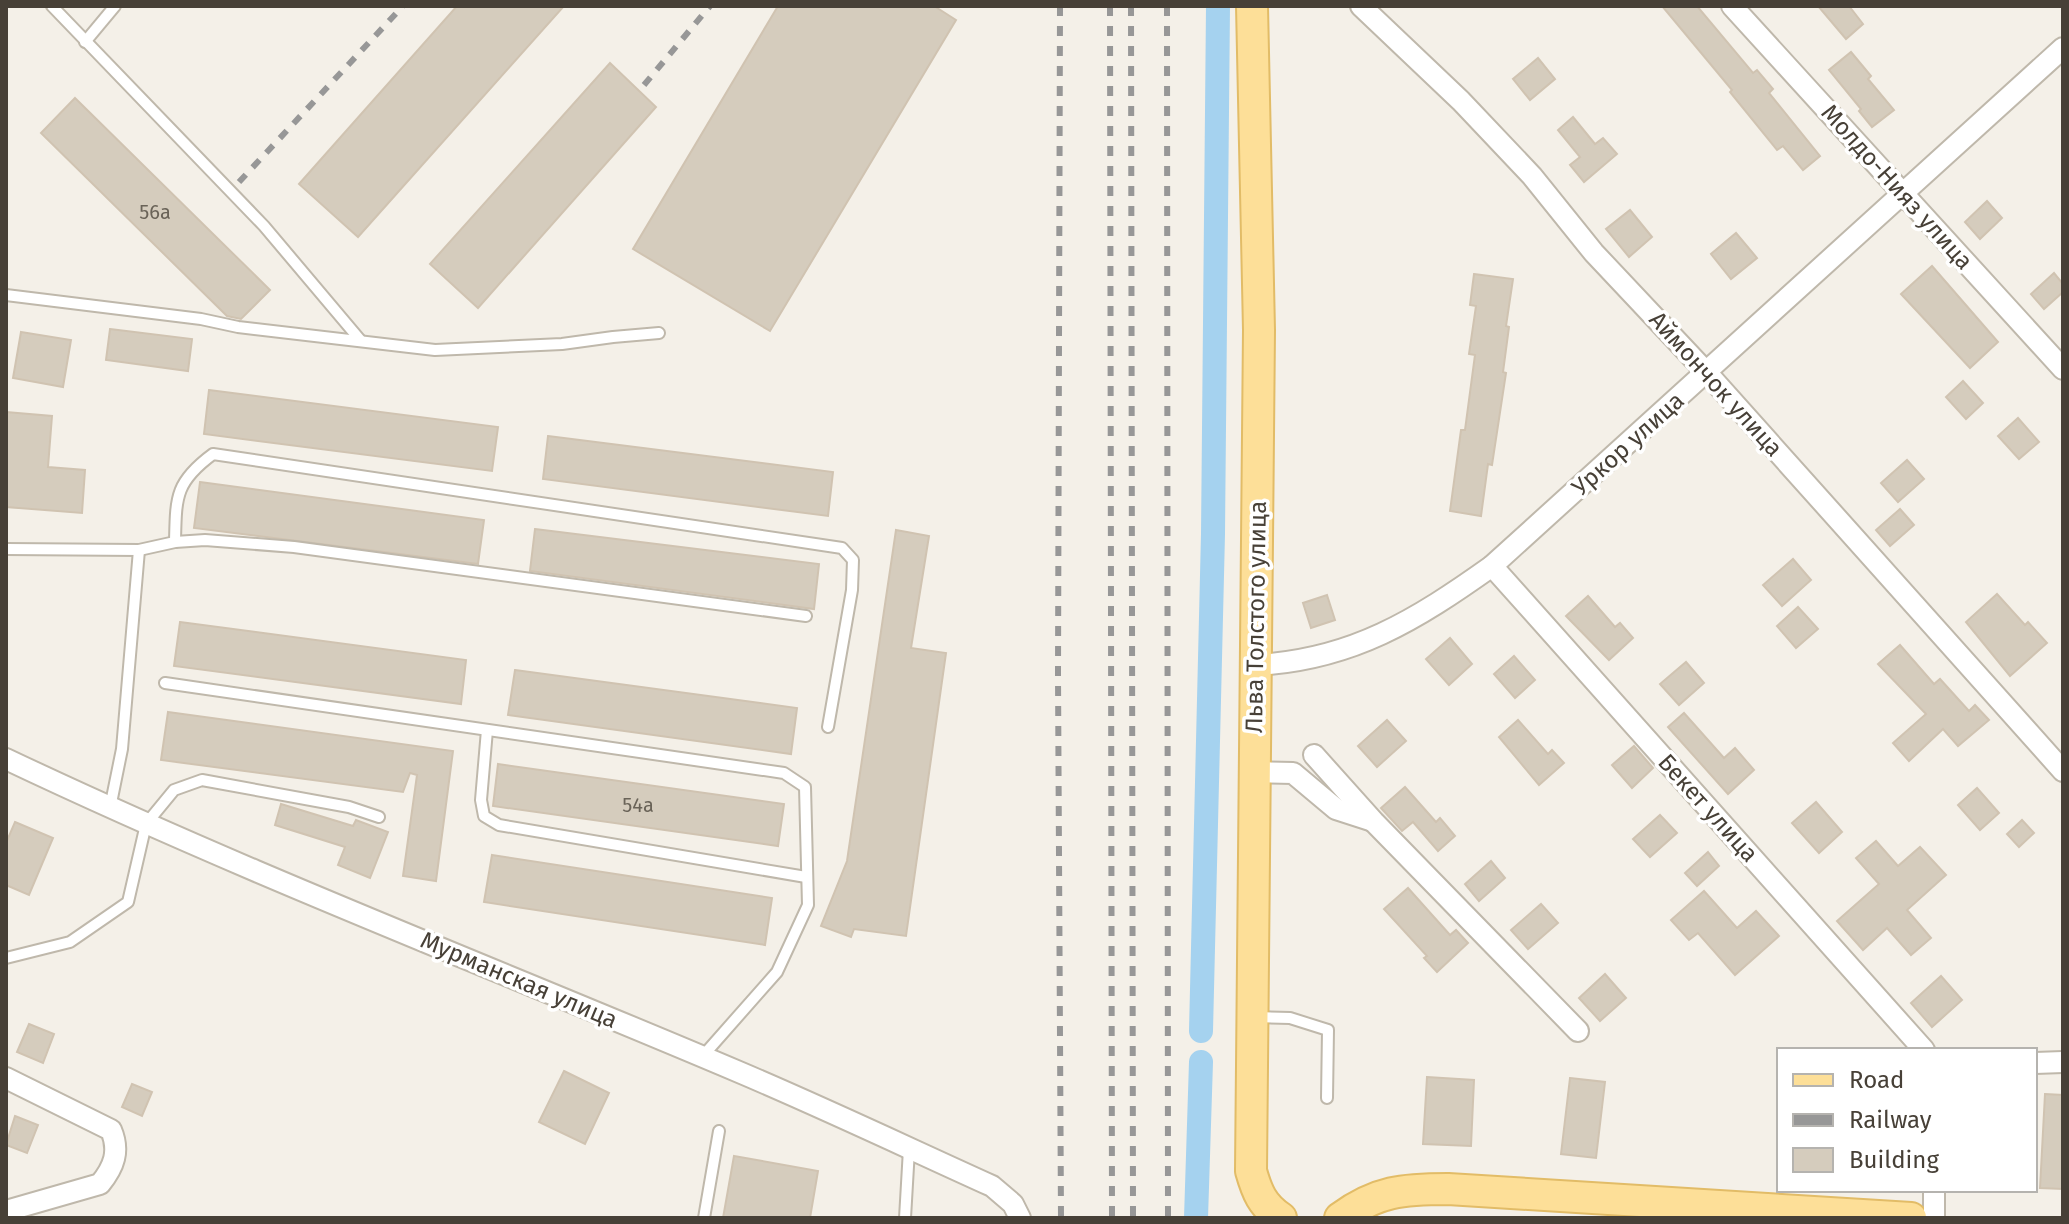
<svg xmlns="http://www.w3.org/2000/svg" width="2069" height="1224" viewBox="0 0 2069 1224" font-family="'Fira Sans',sans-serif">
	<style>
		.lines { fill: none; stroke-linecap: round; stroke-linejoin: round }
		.canal { stroke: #a5d2ef; stroke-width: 24 }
		.building { fill: #d5ccbd; stroke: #d0c3b1; stroke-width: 2 }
		.lane-casing { stroke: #bfb8ab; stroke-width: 14 }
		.street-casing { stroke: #bfb8ab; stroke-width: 24 }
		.primary-casing { stroke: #e2bc67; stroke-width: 34 }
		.lane { stroke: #fff; stroke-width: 10 }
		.street { stroke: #fff; stroke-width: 20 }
		.primary { stroke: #fddf98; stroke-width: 30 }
		.rail { stroke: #979797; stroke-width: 6; stroke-dasharray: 10 10; stroke-linecap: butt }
		.labels { text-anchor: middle; stroke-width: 7; stroke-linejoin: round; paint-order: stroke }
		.number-label { font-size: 20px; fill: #6a6358 }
		.street-label { font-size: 24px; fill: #474037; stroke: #fff }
	</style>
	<rect width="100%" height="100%" fill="#f4f0e8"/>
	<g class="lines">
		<g class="canal">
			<polyline points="1201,1031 1213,534 1218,6"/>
			<polyline points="1196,1218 1201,1062"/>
		</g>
	</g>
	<g class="building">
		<polygon points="457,6 564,6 358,237 299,184"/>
		<polygon points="778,6 934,6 956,20 770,331 633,249"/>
		<polygon points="1662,6 1697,6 1753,73 1757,70 1773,89 1769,93 1820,156 1803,170 1783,146 1777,150 1730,92 1732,90"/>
		<polygon points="1818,6 1849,6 1863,24 1846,39"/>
		<polygon points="1851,52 1871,76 1868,79 1894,110 1872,127 1859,111 1861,109 1829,70"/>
		<polygon points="1538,58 1555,79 1530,100 1513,79"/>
		<polygon points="610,63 656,107 478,308 430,264"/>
		<polygon points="75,98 270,290 241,319 227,316 41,133"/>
		<polygon points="1573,117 1595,144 1603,138 1617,154 1584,182 1570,165 1580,157 1558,130"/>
		<polygon points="1987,201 2002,218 1980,239 1965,222"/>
		<polygon points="1630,210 1652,237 1629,257 1606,229"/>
		<polygon points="1736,233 1757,258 1731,279 1711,254"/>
		<polygon points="1932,266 1998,342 1970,368 1901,294"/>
		<polygon points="2054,273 2063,284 2063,292 2044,309 2031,294"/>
		<polygon points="1474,274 1513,279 1506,326 1509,327 1503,372 1506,373 1492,465 1488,464 1481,516 1450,511 1461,430 1465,430 1475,355 1469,354 1476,306 1470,305"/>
		<polygon points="110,329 192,339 188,371 106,360"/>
		<polygon points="21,332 71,340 63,387 13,378"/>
		<polygon points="1963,381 1983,403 1966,419 1946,397"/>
		<polygon points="209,390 498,427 492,471 204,434"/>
		<polygon points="6,412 52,416 48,467 85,470 82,513 6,507"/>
		<polygon points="2018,418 2039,442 2019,459 1998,436"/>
		<polygon points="548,436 833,472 828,516 543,479"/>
		<polygon points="1907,460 1924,479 1898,502 1881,483"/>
		<polygon points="200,482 484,520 478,564 194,528"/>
		<polygon points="1900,509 1914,525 1890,546 1876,530"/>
		<polygon points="535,529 819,564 814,609 530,571"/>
		<polygon points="896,530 929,536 911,648 946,653 906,936 854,929 851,937 821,926 847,861"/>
		<polygon points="1793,559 1811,580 1782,606 1763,585"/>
		<polygon points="1997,594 2025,625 2028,622 2047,643 2010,676 1966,622"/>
		<polygon points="1327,595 1335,620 1311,628 1303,603"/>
		<polygon points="1588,596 1615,627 1620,623 1633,638 1609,660 1566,616"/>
		<polygon points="1798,607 1818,629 1796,648 1777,626"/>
		<polygon points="180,622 466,660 461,704 174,666"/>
		<polygon points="1450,638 1472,664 1449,685 1426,659"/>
		<polygon points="1900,645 1934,684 1940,679 1969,711 1975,705 1989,720 1958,746 1943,729 1909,761 1893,743 1926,714 1878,664"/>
		<polygon points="1514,656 1535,680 1515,698 1494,674"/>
		<polygon points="1686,662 1704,683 1679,705 1660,684"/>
		<polygon points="515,670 797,708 791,754 508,715"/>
		<polygon points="168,712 453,751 436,881 403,876 417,775 410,773 403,792 161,760"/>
		<polygon points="1684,713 1724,758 1735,748 1754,770 1728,794 1668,727"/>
		<polygon points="1387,720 1406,741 1377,767 1358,746"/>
		<polygon points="1518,720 1548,754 1552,750 1564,763 1539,785 1499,737"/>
		<polygon points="1634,746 1653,768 1632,788 1612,765"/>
		<polygon points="498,764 784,804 778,846 493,806"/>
		<polygon points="1405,787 1436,822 1440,818 1455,836 1438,851 1413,822 1402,831 1381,808"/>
		<polygon points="1977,788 1999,813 1980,830 1958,805"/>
		<polygon points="1816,802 1842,832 1819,853 1792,823"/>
		<polygon points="281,804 353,826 356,820 388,832 370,878 338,865 345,847 275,825"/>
		<polygon points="1660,815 1677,833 1650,857 1633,839"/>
		<polygon points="2022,820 2034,833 2019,847 2007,834"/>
		<polygon points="15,822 53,838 29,895 6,885 6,843"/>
		<polygon points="1876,841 1898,866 1920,847 1946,875 1907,910 1931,938 1911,955 1887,928 1863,950 1837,921 1879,884 1856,858"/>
		<polygon points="1708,852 1719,866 1697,886 1685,873"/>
		<polygon points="492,855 772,898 765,945 484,902"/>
		<polygon points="1491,861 1505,878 1479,901 1465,884"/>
		<polygon points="1408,888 1450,935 1456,930 1468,943 1437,972 1424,958 1427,956 1384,909"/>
		<polygon points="1704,891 1737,928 1756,911 1779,936 1735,975 1698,933 1689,940 1671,920"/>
		<polygon points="1541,904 1558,923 1528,949 1511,930"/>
		<polygon points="1605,974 1626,998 1600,1021 1579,998"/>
		<polygon points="1941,976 1962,1000 1932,1027 1911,1003"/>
		<polygon points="29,1024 54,1034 43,1063 17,1052"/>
		<polygon points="564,1071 609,1093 585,1144 539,1122"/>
		<polygon points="1427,1077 1474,1080 1471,1146 1423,1144"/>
		<polygon points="1570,1078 1605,1082 1596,1158 1561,1154"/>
		<polygon points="132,1084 152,1092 142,1116 122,1107"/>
		<polygon points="2045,1094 2063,1095 2063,1189 2040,1188"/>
		<polygon points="15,1116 38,1125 27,1153 6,1145"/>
		<polygon points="734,1156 818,1171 810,1218 723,1218"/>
	</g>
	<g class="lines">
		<defs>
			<g id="lane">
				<polyline points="52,6 264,226 361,341"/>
				<polyline points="85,42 115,6"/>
				<polyline points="6,295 201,319 238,327 435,350 562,344 613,337 659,333"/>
				<path d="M175,542C176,497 175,482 213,454L842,548L853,560L852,590L828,727"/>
				<polyline points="6,549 139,550 175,542 205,540 294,547 806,616"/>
				<polyline points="165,683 784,773 805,787 808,905 777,972 702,1057"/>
				<polyline points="487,730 481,800 484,816 499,825 806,877"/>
				<polyline points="110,808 122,749 139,550"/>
				<polyline points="6,958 70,942 128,902 146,824 174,790 202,780 349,807 379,817"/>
				<polyline points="1255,1017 1290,1018 1328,1030 1327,1098"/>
				<polyline points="704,1218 719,1131"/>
				<polyline points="905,1218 909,1149"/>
			</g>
			<g id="street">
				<polyline points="1361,6 1461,101 1532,176 1594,253 1707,373 2063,771"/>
				<polyline points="1732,6 2063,369"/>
				<polyline points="1492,566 1924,1050"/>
				<path d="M1256,665C1352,660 1416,620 1492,566L2063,48"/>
				<polyline points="1314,755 1374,822 1578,1031"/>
				<path d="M6,759C246,873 494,968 739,1072C824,1108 908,1148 992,1186L1013,1204L1020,1218"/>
				<polyline points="1255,772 1293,773 1336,809 1370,820"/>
				<polyline points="2035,1063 2063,1062"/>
				<path d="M6,1078L111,1130C120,1151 114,1167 100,1184L6,1211"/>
				<polyline points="1934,1218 1934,1190"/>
			</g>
			<g id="primary">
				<path d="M1252,6L1259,330L1251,1171C1257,1192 1262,1205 1281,1218"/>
				<path d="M1340,1218C1377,1191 1403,1189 1448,1189L1911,1218"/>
			</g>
		</defs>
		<use href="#lane" class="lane-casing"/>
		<use href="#street" class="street-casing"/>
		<use href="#primary" class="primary-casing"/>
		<use href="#lane" class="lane"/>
		<use href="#street" class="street"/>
		<use href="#primary" class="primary"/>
		<g class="rail">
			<polyline points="1060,6 1058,674 1061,1218"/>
			<polyline points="1110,6 1112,1218"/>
			<polyline points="1131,6 1133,1218"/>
			<polyline points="1167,6 1168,1218"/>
			<polyline points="644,85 710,6"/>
			<polyline points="239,182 403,6"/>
		</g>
	</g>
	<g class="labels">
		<g class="number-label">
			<text x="155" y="219">56a</text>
			<text x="638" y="812">54a</text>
		</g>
		<g class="street-label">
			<text transform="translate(1897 187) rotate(48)" y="8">Молдо-Нияз улица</text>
			<text transform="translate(1716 384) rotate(48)" y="8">Аймончок улица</text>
			<text transform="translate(1628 444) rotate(-42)" y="8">Уркор улица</text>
			<text transform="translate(1256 617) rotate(-89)" y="8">Льва Толстого улица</text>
			<text transform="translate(1708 808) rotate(48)" y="8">Бекет улица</text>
			<text transform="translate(519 980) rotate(23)" y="8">Мурманская улица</text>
		</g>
	</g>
	<rect width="2069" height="1224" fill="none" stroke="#474037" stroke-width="16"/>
	<rect x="1777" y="1048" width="260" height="144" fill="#ffffff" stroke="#b5b3af" stroke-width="2"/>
	<rect x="1793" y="1074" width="40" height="12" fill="#fddf98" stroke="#b5b3af" stroke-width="2"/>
	<text x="1849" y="1088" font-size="24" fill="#474037">Road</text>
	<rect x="1793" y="1114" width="40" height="12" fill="#979797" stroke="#b5b3af" stroke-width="2"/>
	<text x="1849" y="1128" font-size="24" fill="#474037">Railway</text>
	<rect x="1793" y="1148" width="40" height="24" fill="#d5ccbd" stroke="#b5b3af" stroke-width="2"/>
	<text x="1849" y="1168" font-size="24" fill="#474037">Building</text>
</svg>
